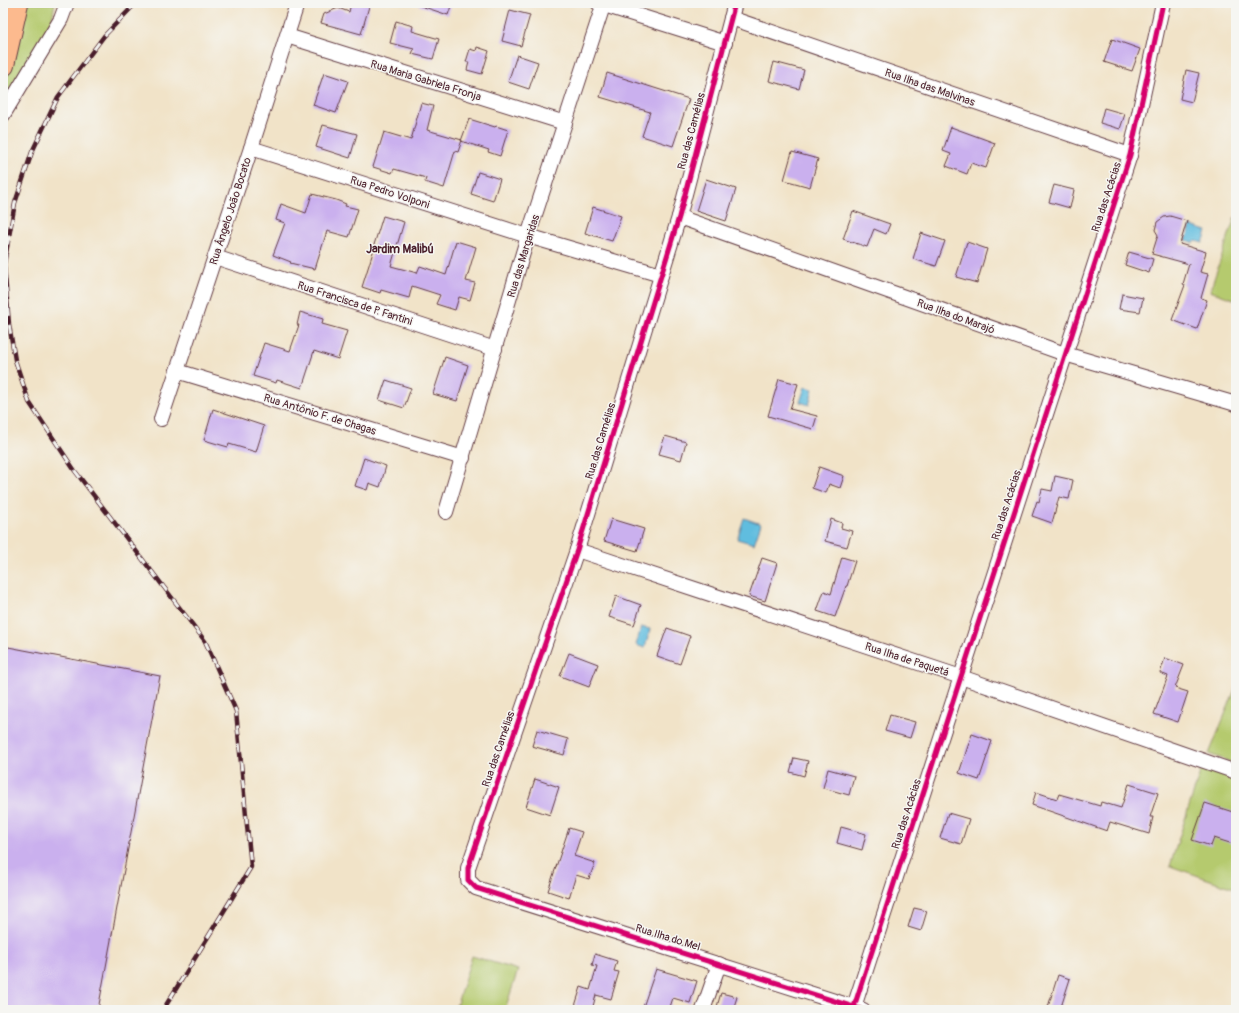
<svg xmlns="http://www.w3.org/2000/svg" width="1239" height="1013" viewBox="0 0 1239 1013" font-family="Pangolin,sans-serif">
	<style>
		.green { fill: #b5ca6e; stroke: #80744c }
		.water { fill: #61bddf; stroke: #566e85 }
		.building { fill: #cab0ee }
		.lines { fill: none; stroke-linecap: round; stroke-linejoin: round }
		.minor-casing { stroke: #633c43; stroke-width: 16 }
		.primary-casing { stroke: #633c43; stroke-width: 24 }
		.minor { stroke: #fff; stroke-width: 14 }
		.primary { stroke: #fcba8e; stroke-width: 22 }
		.rail-casing { stroke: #4a1f2b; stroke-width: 4.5 }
		.rail { stroke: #f6f6f2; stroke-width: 3; stroke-dasharray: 9; stroke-linecap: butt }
		.cycleway-casing { stroke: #f6f6f2; stroke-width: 8 }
		.cycleway { stroke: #d6006c; stroke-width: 5 }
		.labels { text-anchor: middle; stroke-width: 3; stroke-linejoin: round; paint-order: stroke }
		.street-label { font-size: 11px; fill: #4a1f2b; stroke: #f6f6f2 }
		.neighbourhood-label { font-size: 12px; font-weight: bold; fill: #4a1f2b; stroke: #f6f6f2 }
	</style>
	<rect width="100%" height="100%" fill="#f6f6f2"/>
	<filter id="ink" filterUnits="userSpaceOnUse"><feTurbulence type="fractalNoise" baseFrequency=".025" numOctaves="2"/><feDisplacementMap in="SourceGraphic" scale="8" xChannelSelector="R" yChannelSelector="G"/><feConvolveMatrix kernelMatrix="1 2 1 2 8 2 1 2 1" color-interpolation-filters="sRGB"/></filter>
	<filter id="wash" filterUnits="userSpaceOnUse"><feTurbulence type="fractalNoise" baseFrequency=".012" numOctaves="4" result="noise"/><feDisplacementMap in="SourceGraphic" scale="16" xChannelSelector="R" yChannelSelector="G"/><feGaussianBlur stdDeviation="0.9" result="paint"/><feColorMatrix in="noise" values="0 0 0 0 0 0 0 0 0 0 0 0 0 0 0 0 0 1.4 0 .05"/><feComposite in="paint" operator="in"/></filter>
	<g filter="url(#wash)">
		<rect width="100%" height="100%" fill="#f1e3c8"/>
		<g class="green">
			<polygon points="17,3 55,3 52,20 3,102 3,76"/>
			<polygon points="1235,217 1236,217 1236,300 1210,291"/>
			<polygon points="1236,687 1236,764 1209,754"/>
			<polygon points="1202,766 1236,778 1236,889 1170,866"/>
			<polygon points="472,956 518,970 505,1010 455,1010"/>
		</g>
		<g class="water">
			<polygon points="1191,226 1207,231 1203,243 1196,241 1194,243 1186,240"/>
			<polygon points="805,387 813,389 809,405 800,402"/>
			<polygon points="744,518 761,524 754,544 737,539"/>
			<polygon points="641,627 650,629 645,648 636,645"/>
		</g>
		<g id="blocks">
			<g class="building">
				<polygon points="351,3 370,3 361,34 321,23 324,14 338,8 349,12"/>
				<polygon points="418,3 452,3 448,15 418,5"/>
				<polygon points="510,10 530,15 521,46 502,41"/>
				<polygon points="396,21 413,26 412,31 439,39 433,59 412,54 414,49 390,43"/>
				<polygon points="1112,39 1140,49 1132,71 1104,62"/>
				<polygon points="477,47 489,51 482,74 467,70 469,62 466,62 470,49 476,51"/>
				<polygon points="517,55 538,62 529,89 508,82"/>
				<polygon points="774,62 804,70 799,89 769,81"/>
				<polygon points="1186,70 1199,73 1192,102 1180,99"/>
				<polygon points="324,73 348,81 336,113 313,105"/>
				<polygon points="607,73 689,99 673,146 642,136 650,112 600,97"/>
				<polygon points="421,103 433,106 427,130 462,140 458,152 455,151 444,188 425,182 426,178 394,169 392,173 373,167 384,132 411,140"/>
				<polygon points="1104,108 1125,114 1120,129 1100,123"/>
				<polygon points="469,119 495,127 496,126 508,130 500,156 488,152 489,150 461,141"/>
				<polygon points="323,125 357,134 350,158 316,147"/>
				<polygon points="951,127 995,143 986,168 971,163 967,174 946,166 951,154 943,151"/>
				<polygon points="792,152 818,159 810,187 784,180"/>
				<polygon points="478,172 500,179 493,201 471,194"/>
				<polygon points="706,179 736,189 726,221 696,211"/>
				<polygon points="1054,185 1074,190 1070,208 1049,202"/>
				<polygon points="312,194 336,200 346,204 345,206 358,209 349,237 327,231 315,269 290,263 291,262 273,255 285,223 276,220 281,204 306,213"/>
				<polygon points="593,207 621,216 612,241 585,233"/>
				<polygon points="853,211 890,224 886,234 874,229 867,247 843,239"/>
				<polygon points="383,216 404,222 391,266 417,273 420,266 446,275 456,241 476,247 466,281 475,283 470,300 459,297 455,310 436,304 440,295 412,286 409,298 381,290 380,293 362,287 374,249 373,248"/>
				<polygon points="1170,216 1187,221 1180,244 1206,252 1200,272 1208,274 1201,298 1207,300 1197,329 1172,320 1185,285 1183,284 1189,264 1152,254 1158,235 1155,230 1157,222 1164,217"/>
				<polygon points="921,233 945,241 936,266 913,259"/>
				<polygon points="967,242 987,249 977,283 956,277"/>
				<polygon points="1129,252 1153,259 1149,273 1125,265"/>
				<polygon points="1122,294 1143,298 1140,312 1119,309"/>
				<polygon points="300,312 323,319 322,324 347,331 338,359 314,351 302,388 277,380 276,383 253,376 264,343 290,351 299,325 297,325"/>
				<polygon points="445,357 468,365 457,401 433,394"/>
				<polygon points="779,379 798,384 790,409 817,416 813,429 768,416"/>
				<polygon points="386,380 411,388 404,408 379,400"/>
				<polygon points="213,409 264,426 256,452 229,444 228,447 204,440"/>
				<polygon points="665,436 686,442 681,460 659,454"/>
				<polygon points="364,458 386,466 380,487 369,483 367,490 355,486"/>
				<polygon points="819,467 844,476 840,488 829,484 826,493 812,488"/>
				<polygon points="1055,476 1073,480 1069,499 1059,497 1052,523 1032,516 1037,501 1039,502 1042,489 1052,491"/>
				<polygon points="611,519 644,529 637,551 604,541"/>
				<polygon points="831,519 842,523 841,528 852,531 847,547 825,541"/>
				<polygon points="842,557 855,561 847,586 846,586 835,617 817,611 824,591 831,594"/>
				<polygon points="762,558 777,563 765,601 749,596"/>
				<polygon points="616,596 641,605 634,625 609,617"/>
				<polygon points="667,628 690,636 680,664 657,656"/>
				<polygon points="3,646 160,676 98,1010 3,1010"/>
				<polygon points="569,653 598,664 589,687 560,676"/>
				<polygon points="1165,658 1184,665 1175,688 1188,692 1178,722 1154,714 1168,676 1160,673"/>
				<polygon points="890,715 915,722 910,738 885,731"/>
				<polygon points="537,730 568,739 564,755 532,746"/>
				<polygon points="972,734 992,741 979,780 959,773"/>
				<polygon points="794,758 808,761 804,776 790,772"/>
				<polygon points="828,769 854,776 849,795 823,788"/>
				<polygon points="535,779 559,787 550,815 526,807"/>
				<polygon points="1129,784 1158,793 1150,817 1153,817 1149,834 1110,822 1107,831 1032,805 1036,792 1057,799 1059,794 1100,806 1101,802 1121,808"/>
				<polygon points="1205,803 1236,813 1236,845 1214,838 1211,846 1192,840"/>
				<polygon points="948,813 969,819 961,844 940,838"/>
				<polygon points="841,827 866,834 862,850 837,843"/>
				<polygon points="569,828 582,832 574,856 595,863 589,879 576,875 569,898 548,891"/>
				<polygon points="914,908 927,911 921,931 908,927"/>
				<polygon points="595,954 617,961 614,971 619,972 611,999 596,995 592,1010 588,1010 575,1006 581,987 590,990 597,966 592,965"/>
				<polygon points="656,969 697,981 690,1003 673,998 669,1010 642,1010"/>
				<polygon points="1058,975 1070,979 1060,1010 1047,1010"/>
				<polygon points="721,993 737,997 733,1010 716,1010"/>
			</g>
		</g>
	</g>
	<g filter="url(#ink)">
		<use href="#blocks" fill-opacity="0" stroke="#633c43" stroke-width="1"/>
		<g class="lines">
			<defs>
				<g id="minor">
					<polyline points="598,3 725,43"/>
					<polyline points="735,3 679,217 577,550 468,868 468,880 476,888 863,1010"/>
					<polyline points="731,18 1130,155"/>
					<polyline points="287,36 565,123"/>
					<polyline points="3,115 61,19 67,3"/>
					<polyline points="251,148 528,236 661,275"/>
					<polyline points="679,217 1065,354 1236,404"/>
					<polyline points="215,257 495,349"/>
					<polyline points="177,371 463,458"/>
					<polyline points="161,419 251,148 296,7 299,3"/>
					<polyline points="446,512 528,236 604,3"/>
					<polyline points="577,550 961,677 1236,772"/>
					<polyline points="703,1010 719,964"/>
					<polyline points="853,1010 1130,155 1163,3"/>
				</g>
				<polyline id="primary" points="3,65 17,3"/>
			</defs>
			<use href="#minor" class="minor-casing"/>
			<use href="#primary" class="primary-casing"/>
			<use href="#minor" class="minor"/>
			<use href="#primary" class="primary"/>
			<defs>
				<polyline id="rail" points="136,3 104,36 58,97 32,152 15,203 4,264 9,324 15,360 29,402 75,471 205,641 236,711 251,867 163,1010"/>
			</defs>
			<use href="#rail" class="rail-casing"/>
			<use href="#rail" class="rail"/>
			<defs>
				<g id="cycleway">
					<polyline points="735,3 679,217 577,550 468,868 468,880 476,888 863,1010"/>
					<polyline points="853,1010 1130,155 1163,3"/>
				</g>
			</defs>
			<use href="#cycleway" class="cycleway-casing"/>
			<use href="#cycleway" class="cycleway"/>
		</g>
	</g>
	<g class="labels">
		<g class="street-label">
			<text transform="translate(426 80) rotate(17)" y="4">Rua Maria Gabriela Fronja</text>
			<text transform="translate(930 87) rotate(19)" y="4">Rua Ilha das Malvinas</text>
			<text transform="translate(691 131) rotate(-75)" y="4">Rua das Camélias</text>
			<text transform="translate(390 192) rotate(18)" y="4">Rua Pedro Volponi</text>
			<text transform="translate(1106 197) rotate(-72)" y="4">Rua das Acácias</text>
			<text transform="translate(230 211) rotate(-72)" y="4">Rua Ângelo João Bocato</text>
			<text transform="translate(523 256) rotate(-73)" y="4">Rua das Margaridas</text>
			<text transform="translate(355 303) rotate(18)" y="4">Rua Francisca de P. Fantini</text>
			<text transform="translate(956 316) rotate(20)" y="4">Rua Ilha do Marajó</text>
			<text transform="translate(320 414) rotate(17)" y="4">Rua Antônio F. de Chagas</text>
			<text transform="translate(600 441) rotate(-73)" y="4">Rua das Camélias</text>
			<text transform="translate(1006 505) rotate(-72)" y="4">Rua das Acácias</text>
			<text transform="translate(907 659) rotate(18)" y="4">Rua Ilha de Paquetá</text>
			<text transform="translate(498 749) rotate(-71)" y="4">Rua das Camélias</text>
			<text transform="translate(906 814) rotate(-72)" y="4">Rua das Acácias</text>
			<text transform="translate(668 937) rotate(17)" y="4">Rua Ilha do Mel</text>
		</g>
		<g class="neighbourhood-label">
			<text x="400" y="253">Jardim Malibú</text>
		</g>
	</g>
	<rect width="1239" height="1013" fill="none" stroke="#f6f6f2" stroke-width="16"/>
</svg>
